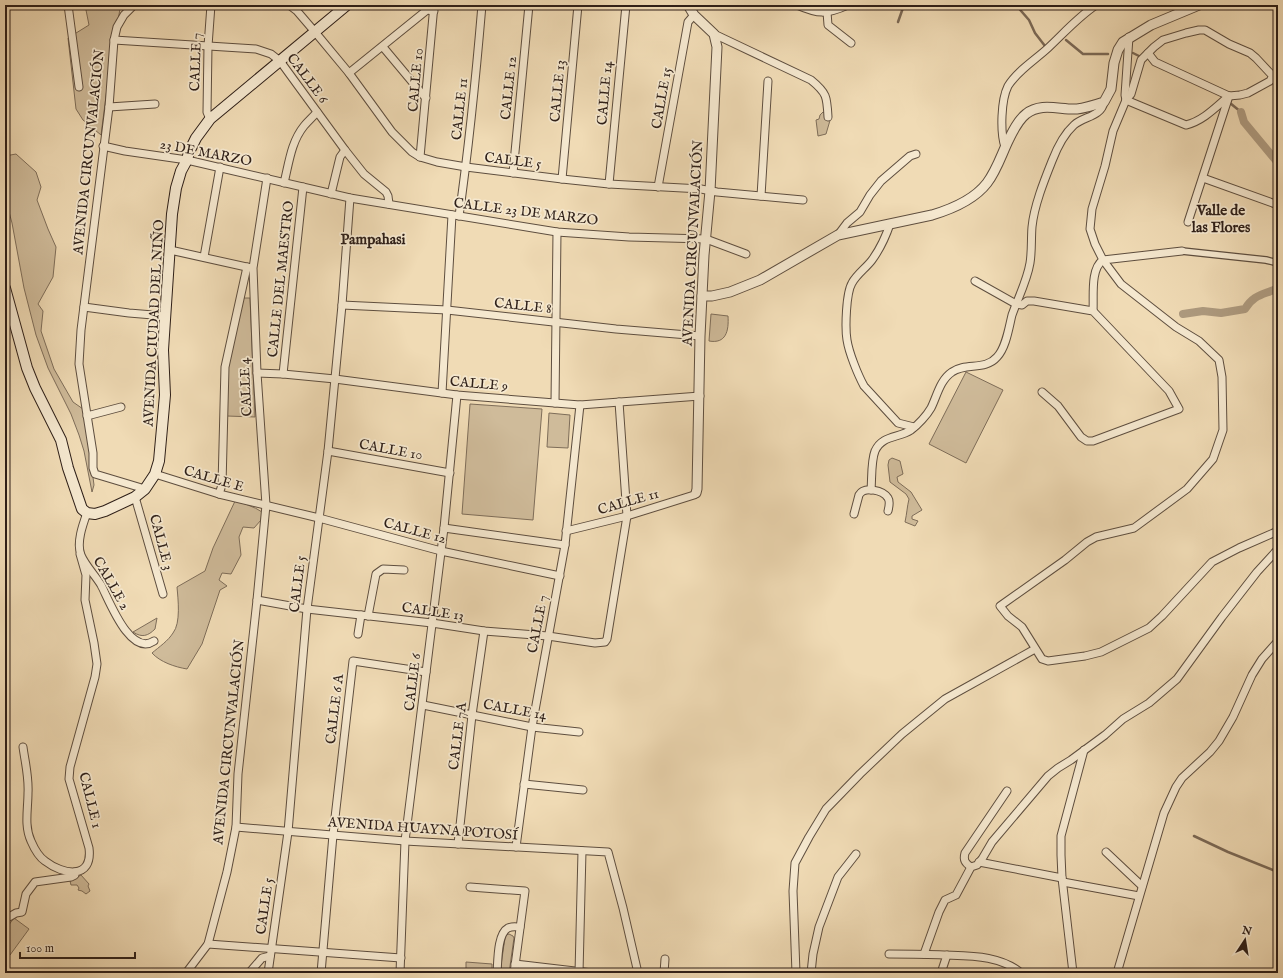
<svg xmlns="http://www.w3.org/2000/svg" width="1283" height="978" viewBox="0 0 1283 978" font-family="'IM FELL English',serif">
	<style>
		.green { fill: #cfbb9a; stroke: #7e6d59 }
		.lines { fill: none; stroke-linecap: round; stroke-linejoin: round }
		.stream { stroke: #7b6956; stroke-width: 2.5 }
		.canal { stroke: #ae9b80; stroke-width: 8 }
		.pedestrian-casing { stroke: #5e4e3f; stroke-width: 8 }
		.minor-casing { stroke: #5e4e3f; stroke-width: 9 }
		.tertiary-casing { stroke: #5e4e3f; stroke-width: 11 }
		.secondary-casing { stroke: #2e1f18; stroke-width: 12 }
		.pedestrian { stroke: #f5e8cf; stroke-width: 5.5 }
		.minor { stroke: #f5e8cf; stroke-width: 7 }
		.tertiary { stroke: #f5e8cf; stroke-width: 9 }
		.secondary { stroke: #f5e8cf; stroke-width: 10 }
		.labels { text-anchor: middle; stroke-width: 3.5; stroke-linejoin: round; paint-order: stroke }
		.street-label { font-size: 14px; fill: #2e1f18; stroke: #f5e8cf }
		.neighbourhood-label { font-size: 15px; font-weight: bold; fill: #2e1f18; stroke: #f5e8cf }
	</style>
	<rect width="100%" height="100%" fill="#f0dbb5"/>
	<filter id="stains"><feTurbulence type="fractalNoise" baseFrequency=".005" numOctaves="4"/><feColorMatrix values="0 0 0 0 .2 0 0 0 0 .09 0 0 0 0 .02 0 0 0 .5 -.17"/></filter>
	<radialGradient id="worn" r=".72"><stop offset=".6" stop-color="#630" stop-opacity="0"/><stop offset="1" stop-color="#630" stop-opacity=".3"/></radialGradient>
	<g class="green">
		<polygon points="85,5 124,5 120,9 110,65 101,135 83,120 76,109 68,38 89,25"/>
		<polygon points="823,112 831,117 826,134 818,136 816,120 819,119 820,115"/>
		<polygon points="16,154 36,172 41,187 37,200 48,229 56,247 53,277 38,304 43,311 41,331 54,369 73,402 83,409 90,455 94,485 92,492 84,451 79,435 71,414 48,368 36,335 24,288 12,223 5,197 5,156"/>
		<polygon points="243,298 250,298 255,417 227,416 228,364"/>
		<path d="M711,314L728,316C729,331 726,344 709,341Z"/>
		<polygon points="966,372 1003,390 966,463 929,444"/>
		<polygon points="470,404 542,409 533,520 462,514"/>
		<polygon points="549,413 570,415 568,448 547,447"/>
		<path d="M892,458L900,461L903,474L897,477L898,482L911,492L922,510L912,516V519L918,521L915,526L905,522C907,513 907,507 909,499L906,494L890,482L888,465L889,460Z"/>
		<path d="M236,499C244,505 254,506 262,512L261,520L254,528L243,527L239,537L241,555L231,574L222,573L219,580L227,586L220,590L202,644L187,669C175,667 160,662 152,653C159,647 168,641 173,633C181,623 178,599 177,587L205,571L213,548Z"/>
		<path d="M157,618L155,629C148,636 142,638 133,632Z"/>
		<polygon points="81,875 89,884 88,886 90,891 86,894 82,891 78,890 79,888 77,885 71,885 70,881"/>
		<polygon points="14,918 29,929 10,955 5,951 5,930"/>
		<polygon points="509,934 513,936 514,938 509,973 500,973 505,937 506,935"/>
		<polygon points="466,962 492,964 492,973 466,973"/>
	</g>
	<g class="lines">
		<g class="stream">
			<polyline points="1016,5 1029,20 1035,33 1045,46"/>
			<polyline points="898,22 904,5"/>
			<polyline points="1066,40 1083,54 1108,54"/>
			<polyline points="1133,53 1139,56"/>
			<polyline points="1230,103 1241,112"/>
			<polyline points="1194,836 1228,852 1278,872"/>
		</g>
		<g class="canal">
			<polyline points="1241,112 1244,122 1278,163"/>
			<path d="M1183,314L1203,311L1221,313L1245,309C1254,294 1264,295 1278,288"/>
		</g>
		<defs>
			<polyline id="pedestrian" points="1182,251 1266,260 1278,263"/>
			<g id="minor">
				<polyline points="68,5 79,87"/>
				<polyline points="134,5 124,15 117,27 114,40 109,107 81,330 79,364 93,453 93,468 95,474 145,489"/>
				<polyline points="289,5 297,11 315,32 349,73 392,132 412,152 420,157 437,162 466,167 562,179 609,184 701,189 717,192 803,200"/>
				<path d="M797,5C818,14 826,15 848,5"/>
				<polyline points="827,12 828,25 851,43"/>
				<path d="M714,34L811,80C827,93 827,97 828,117"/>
				<polyline points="114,40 256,49 271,54 280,61 345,150 364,174 386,192 388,196 389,204"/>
				<polyline points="383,47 424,96 426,98"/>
				<polyline points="1148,53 1155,62 1229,96 1240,95 1248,93 1270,81 1273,75"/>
				<polyline points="1278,72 1273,75 1270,73 1256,58 1250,53 1229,44 1205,30 1199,30 1186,33 1163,40 1154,47 1141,60 1131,94 1126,100 1113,131 1105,166 1092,209 1090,229 1095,244 1103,260 1121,284 1176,327 1199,341 1219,360 1222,377 1223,430 1213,459 1187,489 1134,528 1096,537 1087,542 1065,560 1000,606 1008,616 1022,627 1042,659 1048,661 1085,656 1101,652 1149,628 1162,616 1212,562 1239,548 1278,531"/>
				<polyline points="349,73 427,10 434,11"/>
				<path d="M1126,100L1186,125C1203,121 1216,107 1229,96"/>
				<polyline points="1126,100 1125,95 1129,37"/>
				<polyline points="109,107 155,104"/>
				<polyline points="210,119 207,112 208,46 211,5"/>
				<polyline points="103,146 125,151 187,160 350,198 557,232 629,237 706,239 746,254"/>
				<path d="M1005,147C1000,132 1001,100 1008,86C1017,71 1035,60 1048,48C1064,33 1078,17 1096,5"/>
				<polyline points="420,157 434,5"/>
				<polyline points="513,173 529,5"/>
				<polyline points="1203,178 1278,205"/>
				<polyline points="562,179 578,5"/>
				<path d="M284,183C289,163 291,142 304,126C308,121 313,117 317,112"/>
				<polyline points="609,184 626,5"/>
				<polyline points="658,187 688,22 694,15"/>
				<polyline points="331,194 340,157 345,150"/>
				<polyline points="761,196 768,81"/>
				<path d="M459,216C469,146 476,76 482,5"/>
				<polyline points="1188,222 1229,96"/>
				<path d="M890,224C886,236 880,249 872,260C866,268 857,274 852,283C846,293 845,328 847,340C849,353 858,375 864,386L898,423L914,427"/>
				<polyline points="838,235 847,223 860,212 870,195 881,181 910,156 916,154"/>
				<polyline points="170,250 251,268"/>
				<polyline points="204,257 220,167"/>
				<polyline points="1103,260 1182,251"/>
				<polyline points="975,281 1016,304 1022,305 1027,301 1034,301 1093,311 1169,391 1179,409 1093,441 1087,441 1081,437 1058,406 1042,392"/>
				<polyline points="342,305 447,310 616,329 700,336"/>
				<polyline points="84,307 129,313 165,316"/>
				<path d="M1093,311C1094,297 1090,269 1103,260"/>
				<polyline points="257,373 283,374 335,379 457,395 580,405 700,396"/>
				<polyline points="283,374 303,187"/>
				<polyline points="442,393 452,215"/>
				<polyline points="555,403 557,232"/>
				<polyline points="87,416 121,407"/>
				<polyline points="328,451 450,473"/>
				<polyline points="155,474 219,494 319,518 441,551 560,576"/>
				<path d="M871,490C872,478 871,461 875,451C882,435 899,438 911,430C918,425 927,415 931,408C937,396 940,380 952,372C966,362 985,371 997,357C1006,348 1009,327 1012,315C1018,298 1027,281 1030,263C1032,251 1031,239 1032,227C1034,206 1044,181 1052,161C1057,148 1064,134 1074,125C1084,116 1101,117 1104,102"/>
				<polyline points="219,494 222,485 225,367 247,267"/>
				<polyline points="135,497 163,594"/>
				<path d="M87,513C83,524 76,543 81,555C85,565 95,575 101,585C109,600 130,657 154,641"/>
				<path d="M854,514L859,495C864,486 883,490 888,498C890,501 889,507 888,511"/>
				<polyline points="444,528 565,545"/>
				<polyline points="566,531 627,516 694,495 696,493"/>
				<polyline points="257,600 307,609 432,623 484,631 548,636 595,643 605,642 607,639 627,516 619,402"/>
				<polyline points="368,616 376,574 383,569 404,570"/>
				<polyline points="358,634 361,615"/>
				<polyline points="423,705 532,727 579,732"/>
				<path d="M23,747C25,762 29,777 28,793C28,809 24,826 31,841C34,848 39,857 45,861C63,875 93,880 89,848L69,779L70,767L95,677L97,664L94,643L85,600L86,575L80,554"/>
				<polyline points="524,784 583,790"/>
				<polyline points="236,827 405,841 608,852 623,908 638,973"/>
				<polyline points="458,844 472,715 484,631"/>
				<polyline points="516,847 532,727 565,545 580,405"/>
				<polyline points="1106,852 1142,886"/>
				<polyline points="979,862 1062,878"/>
				<path d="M971,867C965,863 963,860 965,853L1007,791"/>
				<polyline points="1063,882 1139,896"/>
				<polyline points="470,887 525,891 514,973"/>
				<polyline points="9,917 16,913 22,912 26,894 35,882 71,877 75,875 75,872"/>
				<polyline points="208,944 401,958"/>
				<path d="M889,954C907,954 926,954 944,955C970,956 1000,955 1021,973"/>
				<polyline points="924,954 939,912 945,900 956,895 971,867 977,865 982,859 992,842 1048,776 1058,768 1071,760 1105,735 1123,719 1149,703 1177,679 1222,617 1257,572 1278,549"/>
				<polyline points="515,964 592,973"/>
				<polyline points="186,973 208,944 227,872 236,827 238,774 257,600 266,505 257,373 253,268 267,178"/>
				<polyline points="249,973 262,958 270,956"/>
				<polyline points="268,973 288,832 307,609 328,451 342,305 350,198"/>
				<polyline points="321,973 333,835 353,661 426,672"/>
				<polyline points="400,973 405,841 444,528 457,395"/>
				<path d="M497,973C498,962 497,934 508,928C512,926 516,927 520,927"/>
				<polyline points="579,973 582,851"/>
				<polyline points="664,973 665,959"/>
				<polyline points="796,973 793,891 795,863 809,837 826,809 860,774 902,734 945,699 1035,649"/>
				<polyline points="811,973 813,954 819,927 838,877 856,854"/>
				<polyline points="941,973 947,955"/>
				<polyline points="1073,973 1062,878 1061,855 1061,836 1084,750"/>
				<polyline points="1117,973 1164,813 1176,787 1182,778 1210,752 1219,741 1233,717 1252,675 1262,659 1278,641"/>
			</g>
			<g id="tertiary">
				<polyline points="688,5 694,15 714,34 717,47 710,191 704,255 700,336 697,489 696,493"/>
				<path d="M702,296H712L730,292L760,280L838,235L932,215C952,209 974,200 987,183C997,170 1002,153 1009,139C1013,131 1018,120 1026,114C1041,102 1060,110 1077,109C1086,108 1095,105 1104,102L1111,89L1114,63L1118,50L1123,42L1151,25L1199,5"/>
			</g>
			<polyline id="secondary" points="5,288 27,368 35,388 61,440 68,468 82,509 87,513 95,514 105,511 135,497 145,489 155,474 159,461 165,395 163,350 172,214 176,188 181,171 187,160 189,152 196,138 210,119 347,5"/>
		</defs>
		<use href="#pedestrian" class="pedestrian-casing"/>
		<use href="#minor" class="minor-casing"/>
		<use href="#tertiary" class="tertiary-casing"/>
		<use href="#secondary" class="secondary-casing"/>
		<use href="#pedestrian" class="pedestrian"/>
		<use href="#minor" class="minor"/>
		<use href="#tertiary" class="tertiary"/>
		<use href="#secondary" class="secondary"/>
	</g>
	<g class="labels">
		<g class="street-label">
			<text transform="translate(195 62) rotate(-88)" y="5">CALLE 7</text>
			<text transform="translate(308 78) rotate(53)" y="5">CALLE 6</text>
			<text transform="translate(415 80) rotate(-85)" y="5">CALLE 10</text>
			<text transform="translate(508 88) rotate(-84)" y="5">CALLE 12</text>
			<text transform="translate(557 91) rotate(-85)" y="5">CALLE 13</text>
			<text transform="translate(604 93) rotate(-85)" y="5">CALLE 14</text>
			<text transform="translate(661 98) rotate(-80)" y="5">CALLE 15</text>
			<text transform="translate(459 109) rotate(-84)" y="5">CALLE 11</text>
			<text transform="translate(88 152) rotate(-84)" y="5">AVENIDA CIRCUNVALACIÓN</text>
			<text transform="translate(206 152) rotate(11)" y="5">23 DE MARZO</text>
			<text transform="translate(513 160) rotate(7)" y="5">CALLE 5</text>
			<text transform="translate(526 211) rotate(7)" y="5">CALLE 23 DE MARZO</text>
			<text transform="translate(692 243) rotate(-87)" y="5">AVENIDA CIRCUNVALACIÓN</text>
			<text transform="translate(280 279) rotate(-84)" y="5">CALLE DEL MAESTRO</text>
			<text transform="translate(523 305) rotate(6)" y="5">CALLE 8</text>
			<text transform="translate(153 323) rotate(-87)" y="5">AVENIDA CIUDAD DEL NIÑO</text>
			<text transform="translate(479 383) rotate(5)" y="5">CALLE 9</text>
			<text transform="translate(245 387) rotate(-93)" y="5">CALLE 4</text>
			<text transform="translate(391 449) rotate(10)" y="5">CALLE 10</text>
			<text transform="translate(214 478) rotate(16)" y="5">CALLE E</text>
			<text transform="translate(628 501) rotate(-16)" y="5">CALLE 11</text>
			<text transform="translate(415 530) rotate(15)" y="5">CALLE 12</text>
			<text transform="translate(162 542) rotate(75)" y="5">CALLE 3</text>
			<text transform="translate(112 583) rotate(60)" y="5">CALLE 2</text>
			<text transform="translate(297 584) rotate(-83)" y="5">CALLE 5</text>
			<text transform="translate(433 611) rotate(8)" y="5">CALLE 13</text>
			<text transform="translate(537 624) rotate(-79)" y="5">CALLE 7</text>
			<text transform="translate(412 682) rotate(-83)" y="5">CALLE 6</text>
			<text transform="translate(334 709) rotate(-83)" y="5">CALLE 6 A</text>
			<text transform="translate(515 709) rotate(10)" y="5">CALLE 14</text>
			<text transform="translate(457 736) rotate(-83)" y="5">CALLE 7A</text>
			<text transform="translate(228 742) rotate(-84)" y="5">AVENIDA CIRCUNVALACIÓN</text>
			<text transform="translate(91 800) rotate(76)" y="5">CALLE 1</text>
			<text transform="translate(423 828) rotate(4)" y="5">AVENIDA HUAYNA POTOSÍ</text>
			<text transform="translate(264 906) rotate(-82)" y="5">CALLE 5</text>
		</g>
		<g class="neighbourhood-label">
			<text x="1221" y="215">Valle de<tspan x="1221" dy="17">las Flores</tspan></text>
			<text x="373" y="244">Pampahasi</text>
		</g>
	</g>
	<rect width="1283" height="978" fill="none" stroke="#f0dbb5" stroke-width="20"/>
	<rect x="6" y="6" width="1271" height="966" fill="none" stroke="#2e1f18" stroke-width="2"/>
	<rect x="10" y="10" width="1263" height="958" fill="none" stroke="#2e1f18"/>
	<g transform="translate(1245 940) rotate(12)" stroke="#f5e8cf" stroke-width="3" paint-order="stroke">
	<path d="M0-3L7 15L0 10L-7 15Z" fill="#2e1f18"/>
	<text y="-6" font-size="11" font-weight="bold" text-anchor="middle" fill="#2e1f18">N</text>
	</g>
	<path d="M20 952v6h115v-6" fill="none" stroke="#2e1f18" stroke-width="2"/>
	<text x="26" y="952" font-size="12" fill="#2e1f18" stroke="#f5e8cf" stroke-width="3" paint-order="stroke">100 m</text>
	<rect width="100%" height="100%" filter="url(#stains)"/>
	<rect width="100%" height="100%" fill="url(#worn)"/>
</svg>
